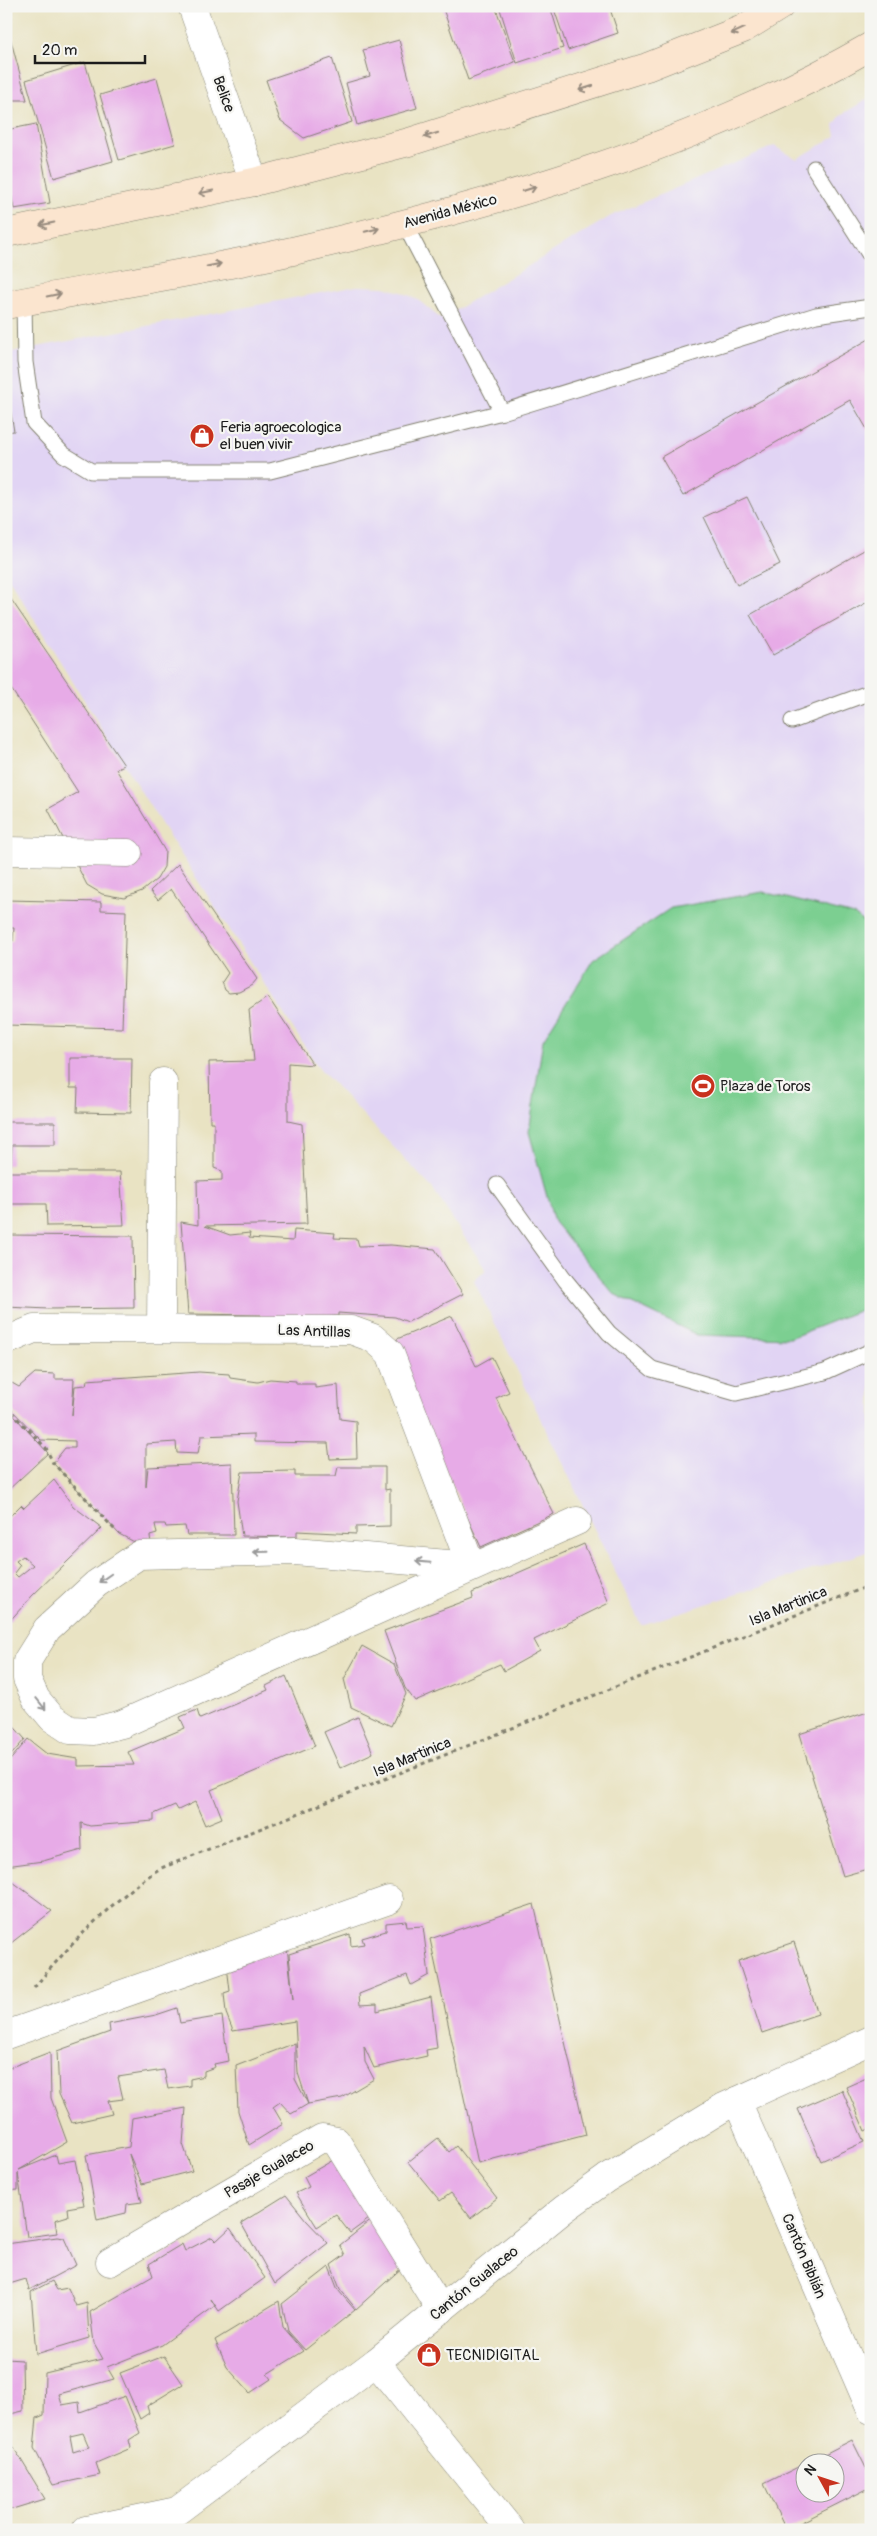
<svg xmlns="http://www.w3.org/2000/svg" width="877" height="2536" viewBox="0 0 877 2536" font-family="Pangolin,sans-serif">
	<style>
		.built { fill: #e1d4f4 }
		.green { fill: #7ccf91; stroke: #4c7656 }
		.building { fill: #e7abe7; fill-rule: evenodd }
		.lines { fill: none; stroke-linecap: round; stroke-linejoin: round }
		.service-casing { stroke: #828070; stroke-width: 17 }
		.minor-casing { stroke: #828070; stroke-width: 29 }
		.secondary-casing { stroke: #828070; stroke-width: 29 }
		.path { stroke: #828070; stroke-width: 3; stroke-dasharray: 4 4; stroke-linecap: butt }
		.service { stroke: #fff; stroke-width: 15 }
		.minor { stroke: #fff; stroke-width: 28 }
		.secondary { stroke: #fbe5cf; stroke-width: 28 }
		.oneway { stroke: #978b7e }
		.oneway2 { stroke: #999 }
		.labels { text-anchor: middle; stroke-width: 4.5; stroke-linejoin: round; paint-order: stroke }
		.street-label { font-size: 15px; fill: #1c1c1c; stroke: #f6f6f2 }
		.poi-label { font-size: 15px; fill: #1c1c1c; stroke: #f6f6f2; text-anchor: start }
	</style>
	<rect width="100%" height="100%" fill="#f6f6f2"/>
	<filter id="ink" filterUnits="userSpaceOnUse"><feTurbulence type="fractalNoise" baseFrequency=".02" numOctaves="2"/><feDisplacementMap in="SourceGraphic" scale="10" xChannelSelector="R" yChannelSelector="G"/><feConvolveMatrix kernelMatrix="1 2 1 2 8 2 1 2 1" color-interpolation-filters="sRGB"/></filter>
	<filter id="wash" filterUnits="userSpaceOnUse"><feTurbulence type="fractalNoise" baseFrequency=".0096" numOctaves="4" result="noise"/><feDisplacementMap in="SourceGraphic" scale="20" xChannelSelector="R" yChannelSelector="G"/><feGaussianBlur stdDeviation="1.12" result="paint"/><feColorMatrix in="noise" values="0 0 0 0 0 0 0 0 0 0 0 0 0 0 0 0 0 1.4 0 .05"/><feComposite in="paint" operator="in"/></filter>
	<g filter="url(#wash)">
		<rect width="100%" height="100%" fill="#e9e3c3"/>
		<polygon class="built" points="871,97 871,1551 641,1625 474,1281 486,1270 433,1189 318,1067 153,811 6,574 6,353 357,286 384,287 401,292 417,299 441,319 611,216 774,146 797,159 836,136 834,125 841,115"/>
		<polygon class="green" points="763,892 854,915 871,928 871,1306 790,1338 697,1335 614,1294 554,1222 529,1132 543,1040 593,960 671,908"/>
		<g id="blocks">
			<g class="building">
				<polygon points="442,6 495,6 515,62 468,80"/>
				<polygon points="499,6 550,6 563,48 517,63"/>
				<polygon points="553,6 609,6 618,33 568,50"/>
				<polygon points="6,26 7,26 27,100 6,100"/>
				<polygon points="399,40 417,108 357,125 346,83 370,76 363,50"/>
				<polygon points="332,58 352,122 304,138 280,120 266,80"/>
				<polygon points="85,62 113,161 54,178 26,80"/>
				<polygon points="157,78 175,144 119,160 100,95"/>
				<polygon points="36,124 50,203 14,209 6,167 6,130"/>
				<polygon points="871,338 871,436 850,400 683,496 661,457"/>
				<polygon points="6,385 14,431 6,432"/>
				<polygon points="747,497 780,564 737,585 704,517"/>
				<polygon points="871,546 871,600 773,655 750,615"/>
				<polygon points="6,592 124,765 116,769 165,851 164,867 157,879 142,891 124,898 102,894 87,885 48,809 78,792 6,681"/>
				<polygon points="178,864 257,979 252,985 239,992 229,993 225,990 222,982 228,973 171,889 158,900 150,891"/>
				<polygon points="6,900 101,902 101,910 126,911 122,1028 6,1025 6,941 13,941 14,928 6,928"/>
				<polygon points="268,997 313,1065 288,1063 288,1121 302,1124 307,1224 205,1226 230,1235 250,1233 249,1238 293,1241 294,1230 335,1233 334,1238 357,1239 359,1246 391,1245 435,1249 463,1294 408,1322 395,1317 338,1313 338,1316 261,1320 261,1315 188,1314 181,1222 198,1225 197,1181 222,1180 222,1171 214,1168 214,1122 210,1122 209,1062 254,1061 249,1010"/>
				<polygon points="70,1058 132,1058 131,1113 77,1112 78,1088 70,1088"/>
				<polygon points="6,1122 55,1122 55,1145 12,1145 11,1165 6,1165"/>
				<polygon points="6,1172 120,1172 124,1225 47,1226 46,1204 6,1204"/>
				<polygon points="6,1235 133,1236 134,1308 48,1309 6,1307"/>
				<polygon points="452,1316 476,1366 492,1357 509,1392 496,1398 554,1514 481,1547 394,1359 397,1339"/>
				<polygon points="199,1372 229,1374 230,1378 258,1382 270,1379 296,1381 296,1384 315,1384 315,1388 338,1385 340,1419 356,1421 357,1458 330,1459 328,1443 254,1442 254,1434 201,1436 198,1454 177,1453 176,1442 146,1444 146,1487 148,1467 232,1463 234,1535 187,1535 185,1526 166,1527 165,1524 155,1524 157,1534 150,1536 152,1551 119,1534 53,1463 65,1448 75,1448 75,1441 41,1440 6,1404 6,1390 12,1383 19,1387 35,1373 55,1374 55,1379 74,1379 72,1415 75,1386 86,1385 87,1380"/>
				<polygon points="6,1407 48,1453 6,1492"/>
				<polygon points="338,1467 385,1467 385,1490 390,1489 390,1526 356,1527 356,1534 297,1531 297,1537 242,1536 237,1501 242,1472 295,1471 295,1476 336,1476"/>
				<path d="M54,1480L73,1506L102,1528L32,1596L6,1625V1520L21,1505L24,1508ZM23,1556L33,1565L18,1577L14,1573L20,1565L16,1561Z"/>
				<polygon points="584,1544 609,1603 534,1640 540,1651 504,1671 500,1664 415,1701 405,1688 384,1631 473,1598 472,1593"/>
				<polygon points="362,1646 394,1664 406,1694 391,1726 351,1707 344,1679"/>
				<polygon points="286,1676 315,1746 211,1790 222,1818 205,1825 195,1802 178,1810 175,1805 154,1814 154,1821 90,1826 81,1823 82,1850 43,1861 6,1866 6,1765 28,1739 47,1754 78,1759 78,1766 134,1765 128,1752 185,1728 180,1717 197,1710 200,1719 268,1690 266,1686"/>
				<polygon points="871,1711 871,1868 843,1876 799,1734"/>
				<polygon points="358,1717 373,1753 340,1768 324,1732"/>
				<polygon points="6,1720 8,1720 25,1739 6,1761"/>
				<polygon points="6,1880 13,1882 52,1911 6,1947"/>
				<polygon points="534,1904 586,2135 478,2163 430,1939"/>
				<polygon points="406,1921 407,1927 423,1926 429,1975 411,1985 407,1975 359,1994 360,2005 377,2004 377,2011 431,1997 437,2048 426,2050 427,2056 374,2068 364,2046 365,2062 374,2079 342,2098 308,2104 291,2114 280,2102 273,2107 283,2124 249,2145 238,2111 236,2066 295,2043 295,2079 308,2104 298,2073 295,2021 233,2031 226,2013 224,1993 230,1991 227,1966 287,1947 293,2000 289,1954 350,1934 351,1946 364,1944 362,1938 386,1931 386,1923"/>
				<polygon points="794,1942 818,2014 762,2033 738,1961"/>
				<polygon points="177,2008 180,2023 222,2016 228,2061 214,2064 215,2067 204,2071 204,2076 190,2079 190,2086 168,2089 164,2070 118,2077 123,2099 108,2101 112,2114 72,2123 59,2094 57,2051 110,2032 109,2024 156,2015"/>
				<polygon points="50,2052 51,2098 67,2142 19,2170 56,2155 58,2163 75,2160 84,2205 67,2208 68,2216 55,2220 57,2233 27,2237 18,2173 18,2190 6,2191 6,2069"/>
				<polygon points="871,2076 871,2128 865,2131 846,2087"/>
				<polygon points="842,2090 864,2142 821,2161 798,2109"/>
				<polygon points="186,2108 183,2144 192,2171 142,2184 129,2154 142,2202 127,2204 126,2213 97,2220 86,2155 129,2147 132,2118"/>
				<polygon points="438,2138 449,2152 456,2146 497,2198 471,2218 451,2193 440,2201 408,2162"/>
				<polygon points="340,2156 373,2216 350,2233 336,2215 317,2227 296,2193 309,2187 304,2177"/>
				<polygon points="286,2195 306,2220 328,2243 275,2284 241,2223"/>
				<polygon points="373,2219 405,2265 356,2309 340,2289 331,2265 345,2255 340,2245"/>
				<path d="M230,2228L265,2278L219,2311L211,2299L215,2306L162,2345L107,2367L114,2379L59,2394L62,2405L79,2402L80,2412L125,2396L140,2433L129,2440L131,2448L96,2463L100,2475L53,2485L34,2448L37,2418L44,2415L45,2373L103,2359L94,2343L90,2312L153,2276L149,2264L182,2244L185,2251L212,2237L216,2241ZM83,2433L89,2447L73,2452L70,2436Z"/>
				<polygon points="57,2237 64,2238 76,2265 29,2290 26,2279 6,2285 6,2244"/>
				<polygon points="329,2267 338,2290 355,2310 305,2350 288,2331 282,2304"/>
				<polygon points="52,2281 57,2290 68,2288 76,2306 87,2303 89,2338 36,2354 31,2292"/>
				<polygon points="279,2301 283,2327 304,2351 267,2374 271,2379 250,2393 227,2367 215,2340"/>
				<polygon points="164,2356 183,2384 147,2406 149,2413 140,2419 120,2373"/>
				<polygon points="6,2359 22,2360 23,2411 6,2415 6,2370 9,2369"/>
				<polygon points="6,2435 45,2499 6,2511"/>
				<polygon points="852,2440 871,2478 871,2487 786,2530 764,2484 804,2464 804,2494 834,2494 834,2464 805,2464"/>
			</g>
		</g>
	</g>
	<g filter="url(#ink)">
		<use href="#blocks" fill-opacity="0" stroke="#828070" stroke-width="1"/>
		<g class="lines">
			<defs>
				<g id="service">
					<polyline points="814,168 871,257"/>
					<polyline points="404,223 502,412"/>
					<polyline points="24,301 25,362 34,423 63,454 91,471 270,471 502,412 816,315 871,307"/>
					<polyline points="792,721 871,692"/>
					<polyline points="497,1185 566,1281 609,1333 652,1369 736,1393 825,1372 871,1351"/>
				</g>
				<g id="minor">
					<polyline points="192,6 254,182"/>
					<polyline points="6,851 128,853"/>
					<polyline points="161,1329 163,1082"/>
					<polyline points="6,1341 34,1329 351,1330 373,1338 390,1353 471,1566"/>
					<polyline points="471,1566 295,1551 139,1555 96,1584 47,1629 27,1661 27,1679 36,1699 52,1718 70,1730 94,1731 122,1724 577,1521"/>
					<polyline points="6,2035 389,1900"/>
					<polyline points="737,2101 871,2410"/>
					<polyline points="110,2262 322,2138 336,2141 441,2310"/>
					<polyline points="376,2362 511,2530"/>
					<polyline points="86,2530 177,2511 376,2362 564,2209 607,2178 724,2107 871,2040"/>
				</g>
				<g id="secondary">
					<polyline points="6,233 254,182 409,142 647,67 743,29 780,6"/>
					<path d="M6,305C103,286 201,272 297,250C494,204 695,148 871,46"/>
				</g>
			</defs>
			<use href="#service" class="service-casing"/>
			<use href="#minor" class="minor-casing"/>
			<use href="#secondary" class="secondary-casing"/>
			<g class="path">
				<polyline points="6,1407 46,1448 53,1463 116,1531"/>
				<path d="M34,1988C68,1946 114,1899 159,1869L871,1585"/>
			</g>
			<use href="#service" class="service"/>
			<use href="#minor" class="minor"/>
			<use href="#secondary" class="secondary"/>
		</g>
		<defs><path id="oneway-shaft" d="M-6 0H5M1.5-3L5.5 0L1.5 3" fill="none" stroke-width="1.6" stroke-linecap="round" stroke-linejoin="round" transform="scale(1.25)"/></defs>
		<g class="oneway">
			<use href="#oneway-shaft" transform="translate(738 31) rotate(156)"/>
			<use href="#oneway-shaft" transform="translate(586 88) rotate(162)"/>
			<use href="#oneway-shaft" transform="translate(431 135) rotate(163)"/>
			<use href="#oneway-shaft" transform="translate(529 189) rotate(-17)"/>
			<use href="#oneway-shaft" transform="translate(206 192) rotate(168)"/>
			<use href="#oneway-shaft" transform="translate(47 224) rotate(168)"/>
			<use href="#oneway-shaft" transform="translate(372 230) rotate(-14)"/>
			<use href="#oneway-shaft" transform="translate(214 265) rotate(-11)"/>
			<use href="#oneway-shaft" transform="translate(54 295) rotate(-11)"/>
		</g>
		<g class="oneway2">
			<use href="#oneway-shaft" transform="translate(261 1552) rotate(179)"/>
			<use href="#oneway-shaft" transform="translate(423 1562) rotate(-175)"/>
			<use href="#oneway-shaft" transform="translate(105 1578) rotate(145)"/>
			<use href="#oneway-shaft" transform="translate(41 1704) rotate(51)"/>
		</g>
	</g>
	<defs>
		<symbol id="shop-disc" viewBox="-11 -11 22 22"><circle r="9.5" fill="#c8321e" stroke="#f6f6f2"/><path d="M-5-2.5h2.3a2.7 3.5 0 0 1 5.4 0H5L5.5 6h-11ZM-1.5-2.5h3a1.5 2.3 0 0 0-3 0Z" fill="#fff"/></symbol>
		<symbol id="stadium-disc" viewBox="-11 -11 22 22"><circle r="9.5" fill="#c8321e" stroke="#f6f6f2"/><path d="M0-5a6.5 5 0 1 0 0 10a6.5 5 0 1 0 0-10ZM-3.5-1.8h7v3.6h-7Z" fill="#fff"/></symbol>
	</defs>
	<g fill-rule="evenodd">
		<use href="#shop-disc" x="188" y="422" width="28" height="28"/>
		<use href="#stadium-disc" x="689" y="1072" width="28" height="28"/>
		<use href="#shop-disc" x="415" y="2341" width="28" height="28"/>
	</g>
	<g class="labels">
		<g class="street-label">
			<text transform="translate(224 94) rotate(70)" y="5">Belice</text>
			<text transform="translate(450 211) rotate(-15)" y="5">Avenida México</text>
			<text transform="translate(314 1331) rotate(2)" y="5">Las Antillas</text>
			<text transform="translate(788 1606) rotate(-22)" y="5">Isla Martinica</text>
			<text transform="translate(412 1757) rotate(-22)" y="5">Isla Martinica</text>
			<text transform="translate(269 2169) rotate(-30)" y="5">Pasaje Gualaceo</text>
			<text transform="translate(804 2256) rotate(67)" y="5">Cantón Biblián</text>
			<text transform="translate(474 2283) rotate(-39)" y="5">Cantón Gualaceo</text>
		</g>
		<g class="poi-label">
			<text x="220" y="432">Feria agroecologica<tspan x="220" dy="17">el buen vivir</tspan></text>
			<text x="720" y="1091">Plaza de Toros</text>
			<text x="446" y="2360">TECNIDIGITAL</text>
		</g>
	</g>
	<rect width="877" height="2536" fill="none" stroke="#f6f6f2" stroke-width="25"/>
	<g transform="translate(820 2478) rotate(310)"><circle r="24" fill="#f6f6f2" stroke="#9f9f9c"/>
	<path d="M0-4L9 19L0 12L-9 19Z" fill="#c8321e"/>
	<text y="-8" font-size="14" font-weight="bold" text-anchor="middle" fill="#1c1c1c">N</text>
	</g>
	<path d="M35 55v8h110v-8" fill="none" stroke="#1c1c1c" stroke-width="2.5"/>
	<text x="42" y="55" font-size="15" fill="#1c1c1c" stroke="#f6f6f2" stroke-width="4" paint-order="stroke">20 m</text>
</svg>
